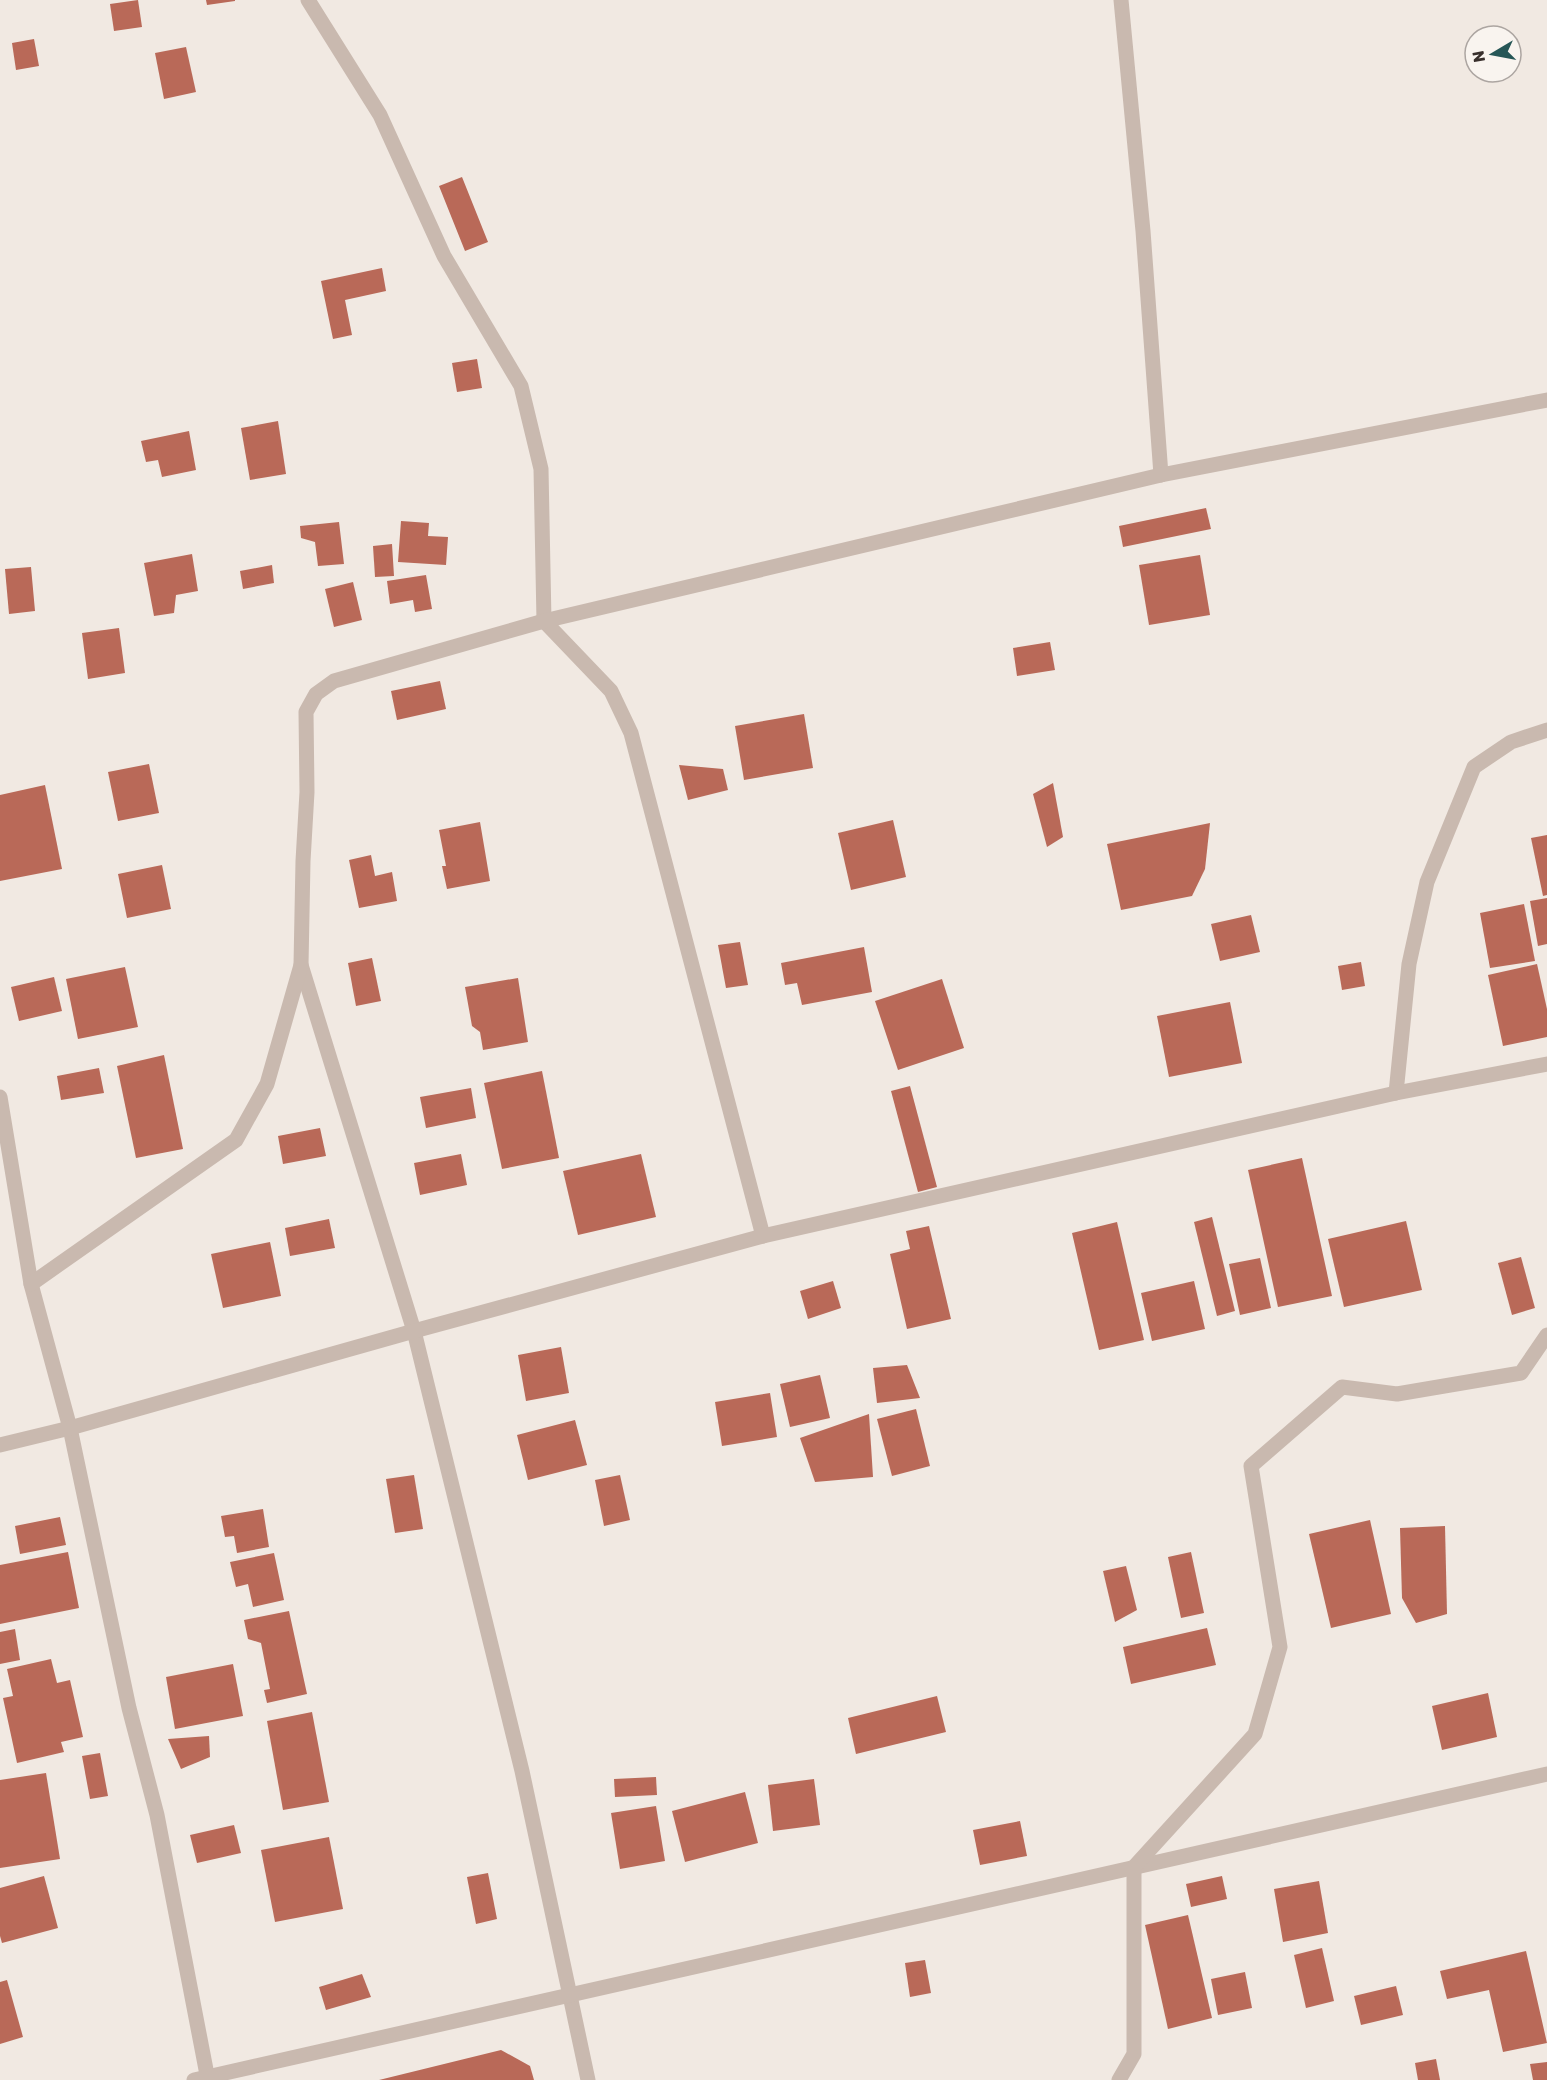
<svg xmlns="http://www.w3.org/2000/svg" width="1547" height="2080" viewBox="0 0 1547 2080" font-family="Rubik,sans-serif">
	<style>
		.building { fill: #b96958 }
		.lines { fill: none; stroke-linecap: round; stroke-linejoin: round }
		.minor { stroke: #c9b9af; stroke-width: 15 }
	</style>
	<rect width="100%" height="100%" fill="#f1e9e2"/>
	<g class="building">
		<polygon points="138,0 142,27 114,31 110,4"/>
		<polygon points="206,0 235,0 235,1 207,5"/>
		<polygon points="34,39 39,66 16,70 12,43"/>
		<polygon points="186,47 196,92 164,99 155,53"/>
		<polygon points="462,177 488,242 465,251 439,186"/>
		<polygon points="382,268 386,291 345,300 352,335 333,339 321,281"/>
		<polygon points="477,359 482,388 457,392 452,363"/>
		<polygon points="278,421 286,474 250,480 241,428"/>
		<polygon points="189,431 196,470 162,477 158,460 146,462 141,441"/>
		<polygon points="1206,508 1211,529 1123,547 1119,526"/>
		<polygon points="401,521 429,523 428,536 448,537 446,565 398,562"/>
		<polygon points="339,522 344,564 318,566 315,542 301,538 300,526"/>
		<polygon points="392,544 394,576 375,577 373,546"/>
		<polygon points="192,554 198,591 176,595 174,613 154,616 144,563"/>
		<polygon points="1200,555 1210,615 1149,625 1139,565"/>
		<polygon points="272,565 274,583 243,589 240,571"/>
		<polygon points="31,567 35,611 9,614 5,569"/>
		<polygon points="426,575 432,609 415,612 413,600 390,604 387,581"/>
		<polygon points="353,582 362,620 334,627 325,589"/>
		<polygon points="119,628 125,673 88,679 82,633"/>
		<polygon points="1050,642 1055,670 1017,676 1013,648"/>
		<polygon points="440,681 446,709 397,720 391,691"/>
		<polygon points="804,714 813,768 744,780 735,726"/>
		<polygon points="149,764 159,813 118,821 108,772"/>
		<polygon points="679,765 723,769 728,790 688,800"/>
		<polygon points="1053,783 1063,837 1047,847 1033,794"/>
		<polygon points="45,785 62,869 0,881 0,795"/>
		<polygon points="893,820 906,877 851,890 838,833"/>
		<polygon points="480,822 490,881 447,889 442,866 446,866 439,830"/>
		<polygon points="1210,823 1205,869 1192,896 1121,910 1107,844"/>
		<polygon points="1547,835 1547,895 1543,896 1531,838"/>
		<polygon points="371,855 375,876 392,872 397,901 359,908 349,860"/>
		<polygon points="162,865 171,909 127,918 118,874"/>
		<polygon points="1547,898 1547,944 1538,946 1530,901"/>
		<polygon points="1524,904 1535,961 1490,968 1480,913"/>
		<polygon points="1251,915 1260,952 1220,961 1211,924"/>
		<polygon points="740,942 748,985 726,988 718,945"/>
		<polygon points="864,947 872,992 802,1005 797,983 785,985 781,963"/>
		<polygon points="372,958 381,1001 356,1006 348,963"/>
		<polygon points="1361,962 1365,986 1342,990 1338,966"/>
		<polygon points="1537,964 1547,1009 1547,1037 1503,1046 1488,975"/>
		<polygon points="125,967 138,1027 78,1039 66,979"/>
		<polygon points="54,977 62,1011 19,1021 11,987"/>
		<polygon points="518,978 528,1042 483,1050 480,1032 472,1026 465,987"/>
		<polygon points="942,979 964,1048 898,1070 875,1001"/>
		<polygon points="1230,1002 1242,1063 1169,1077 1157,1016"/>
		<polygon points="164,1055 183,1149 136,1158 117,1066"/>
		<polygon points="99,1068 104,1093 61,1100 57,1076"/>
		<polygon points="542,1071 559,1158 502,1169 484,1083"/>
		<polygon points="910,1086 937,1187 918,1192 891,1091"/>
		<polygon points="471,1088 476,1118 426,1128 420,1097"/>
		<polygon points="320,1128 326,1156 283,1164 278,1136"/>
		<polygon points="461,1154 467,1185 420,1195 414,1163"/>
		<polygon points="641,1154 656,1217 578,1235 563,1171"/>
		<polygon points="1302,1158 1332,1296 1278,1307 1248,1170"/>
		<polygon points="1212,1217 1235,1311 1217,1316 1194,1222"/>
		<polygon points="329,1219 335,1248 290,1256 285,1228"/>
		<polygon points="1406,1221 1422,1290 1344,1307 1328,1239"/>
		<polygon points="1117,1222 1144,1340 1099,1350 1072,1233"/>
		<polygon points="929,1226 951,1319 907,1329 890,1254 910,1249 906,1231"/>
		<polygon points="270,1242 281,1296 223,1308 211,1254"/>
		<polygon points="1521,1257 1535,1308 1512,1315 1498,1263"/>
		<polygon points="1260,1258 1271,1308 1240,1315 1229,1264"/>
		<polygon points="833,1281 841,1308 808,1319 800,1291"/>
		<polygon points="1194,1281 1205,1329 1152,1341 1141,1293"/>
		<polygon points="561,1347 569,1393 526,1401 518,1355"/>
		<polygon points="907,1365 920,1398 877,1403 873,1368"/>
		<polygon points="820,1375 830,1418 790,1427 780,1384"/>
		<polygon points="770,1393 777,1437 722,1446 715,1402"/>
		<polygon points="916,1409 930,1466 892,1476 877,1419"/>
		<polygon points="869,1414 873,1477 815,1482 800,1438"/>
		<polygon points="575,1420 587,1465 528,1480 517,1435"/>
		<polygon points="414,1475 423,1529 395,1533 386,1479"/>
		<polygon points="620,1475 630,1520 604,1526 595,1480"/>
		<polygon points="263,1509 269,1547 237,1553 234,1536 225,1537 221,1516"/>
		<polygon points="60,1517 66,1545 20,1554 15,1526"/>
		<polygon points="1370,1520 1391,1614 1331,1628 1309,1534"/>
		<polygon points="1445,1526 1447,1614 1416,1623 1402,1598 1400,1528"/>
		<polygon points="68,1552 79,1608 0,1624 0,1565"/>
		<polygon points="1191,1552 1204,1613 1181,1618 1168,1557"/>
		<polygon points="274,1553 284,1600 253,1607 248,1584 236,1587 230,1562"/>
		<polygon points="1126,1566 1137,1610 1115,1622 1103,1571"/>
		<polygon points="289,1611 307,1694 267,1703 264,1690 270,1689 261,1643 248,1639 244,1620"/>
		<polygon points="1207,1628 1216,1665 1131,1684 1123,1647"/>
		<polygon points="15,1629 20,1660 0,1664 0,1632"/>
		<polygon points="51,1659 57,1683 70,1680 83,1737 61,1742 64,1752 17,1763 3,1698 13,1696 7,1669"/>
		<polygon points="233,1664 243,1716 175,1729 166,1677"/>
		<polygon points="1488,1693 1497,1737 1442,1750 1432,1706"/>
		<polygon points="937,1696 946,1732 856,1754 848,1718"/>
		<polygon points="312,1712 329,1802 283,1810 267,1721"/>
		<polygon points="209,1736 210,1757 181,1769 168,1739"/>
		<polygon points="100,1753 108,1796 90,1799 82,1756"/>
		<polygon points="46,1773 60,1859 0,1868 0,1780"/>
		<polygon points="656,1777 657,1795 615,1797 614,1779"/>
		<polygon points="814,1779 820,1825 773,1831 768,1785"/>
		<polygon points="745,1792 758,1843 685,1862 672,1811"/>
		<polygon points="656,1806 665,1861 620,1869 611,1813"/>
		<polygon points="1020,1821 1027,1856 980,1865 973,1830"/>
		<polygon points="234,1825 241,1853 197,1863 190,1835"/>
		<polygon points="329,1837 343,1909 275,1922 261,1850"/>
		<polygon points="488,1873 497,1919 476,1924 467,1877"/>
		<polygon points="44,1876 58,1928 2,1943 0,1936 0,1888"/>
		<polygon points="1222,1876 1227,1899 1191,1907 1186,1884"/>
		<polygon points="1319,1881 1328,1933 1283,1942 1274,1889"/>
		<polygon points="1188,1915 1212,2018 1168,2029 1145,1925"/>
		<polygon points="1322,1948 1334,2001 1306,2008 1294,1955"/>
		<polygon points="1526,1951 1547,2043 1503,2052 1489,1990 1447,1999 1440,1971"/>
		<polygon points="925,1960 931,1993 910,1997 905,1963"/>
		<polygon points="1245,1972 1252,2008 1218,2015 1211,1979"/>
		<polygon points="362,1974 371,1997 326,2010 319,1987"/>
		<polygon points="7,1980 23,2037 0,2044 0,1982"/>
		<polygon points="1396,1986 1403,2015 1361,2025 1354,1996"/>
		<polygon points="501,2050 530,2066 534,2080 379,2080"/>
		<polygon points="1436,2059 1440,2080 1418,2080 1415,2063"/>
		<polygon points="1547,2062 1547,2080 1533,2080 1530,2064"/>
	</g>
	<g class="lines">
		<g class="minor">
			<polyline points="308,0 380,115 444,256 521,386 541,469 544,621 611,691 631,733 763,1236"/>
			<polyline points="1121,0 1143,231 1161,475"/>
			<polyline points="301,965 414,1331 522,1771 588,2080"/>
			<polyline points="1396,1093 1409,964 1427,882 1474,767 1511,742 1547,730"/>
			<polyline points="0,1097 31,1284 70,1428 129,1708 157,1815 208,2080"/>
			<polyline points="31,1284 236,1140 267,1084 301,965 303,861 307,792 306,712 316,694 334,681 544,621 1161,475 1547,400"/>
			<polyline points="0,1445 70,1428 414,1331 763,1236 1396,1093 1547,1064"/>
			<polyline points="194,2080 1547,1774"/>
			<polyline points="1119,2080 1134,2054 1134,1867 1255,1734 1280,1647 1251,1466 1342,1387 1397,1394 1521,1373 1547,1335"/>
		</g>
	</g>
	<g transform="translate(1493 54) rotate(260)"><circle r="28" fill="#f9f4ef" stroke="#aca5a1" stroke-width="1.5"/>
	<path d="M0-4.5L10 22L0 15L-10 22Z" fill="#265656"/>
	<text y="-9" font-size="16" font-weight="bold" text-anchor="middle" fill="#382f2c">N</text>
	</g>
</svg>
